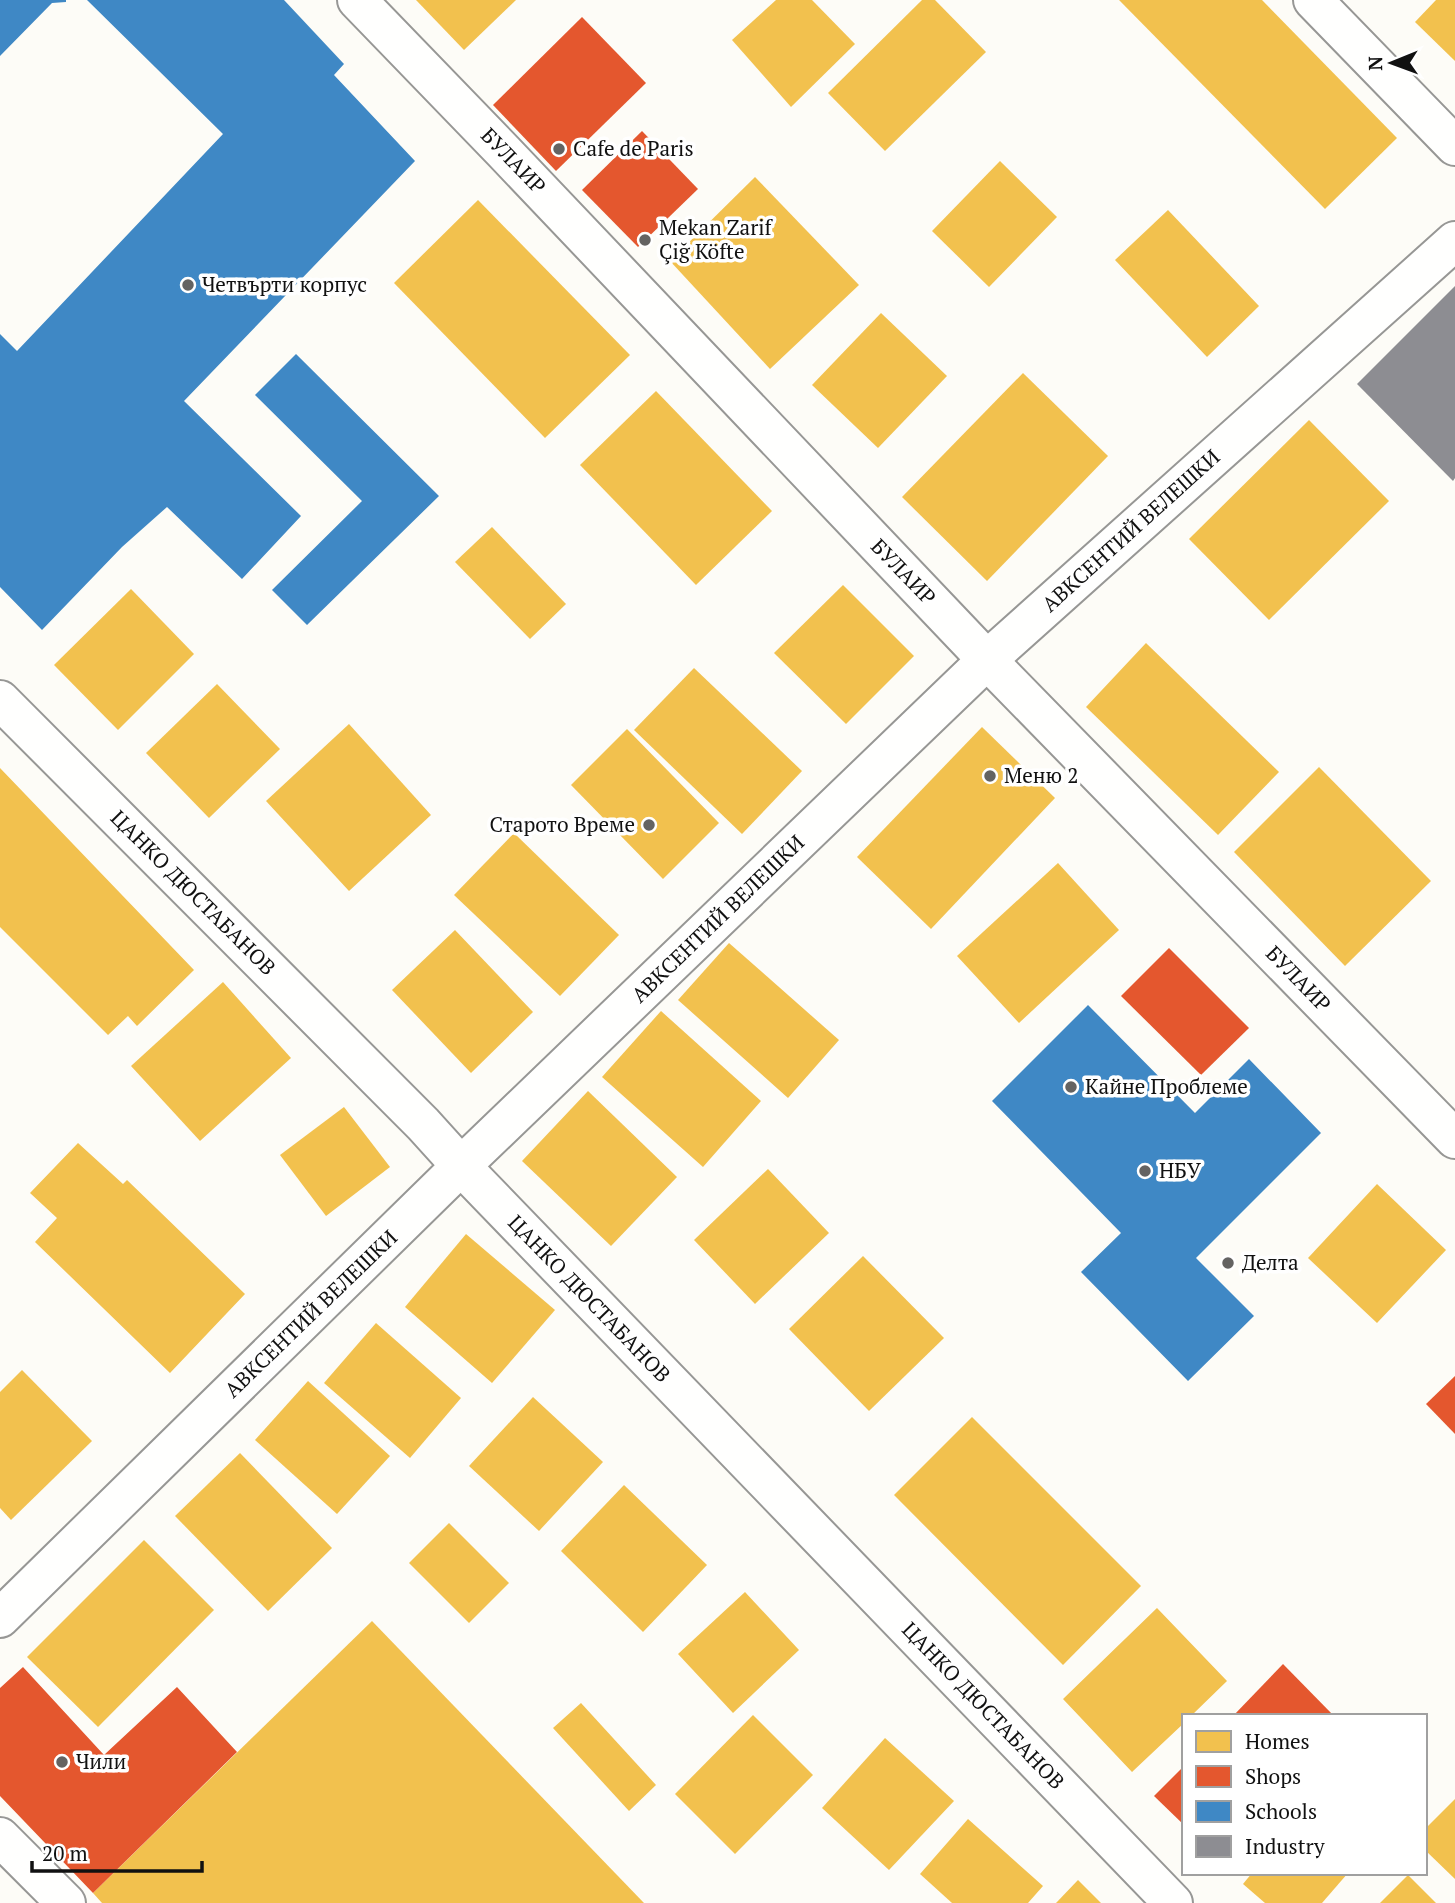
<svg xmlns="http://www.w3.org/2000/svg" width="1455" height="1903" viewBox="0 0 1455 1903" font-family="'PT Serif',serif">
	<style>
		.homes { fill: #f2c14e }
		.shops { fill: #e4572e }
		.schools { fill: #3f88c5 }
		.industry { fill: #8d8d92 }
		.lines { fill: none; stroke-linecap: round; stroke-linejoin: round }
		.minor-casing { stroke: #979795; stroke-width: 42 }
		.tertiary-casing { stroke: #979795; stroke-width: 42 }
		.minor { stroke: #fffffe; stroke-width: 38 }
		.tertiary { stroke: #fffffe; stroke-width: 38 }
		.poi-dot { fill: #646362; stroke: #fff; stroke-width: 2.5 }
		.labels { text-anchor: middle; stroke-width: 7; stroke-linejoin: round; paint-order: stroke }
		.poi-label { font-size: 21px; fill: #111; stroke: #fff; text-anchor: start }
		.street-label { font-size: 21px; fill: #111; stroke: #fff }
	</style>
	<rect width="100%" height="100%" fill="#fdfcf7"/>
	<g class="homes">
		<polygon points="416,0 516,0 464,50"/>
		<polygon points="776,0 812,0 855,44 791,107 732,40"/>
		<polygon points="922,0 935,0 986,52 885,151 828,93"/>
		<polygon points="1119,0 1262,0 1397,138 1325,209"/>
		<polygon points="1436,0 1455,0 1455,61 1415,22"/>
		<polygon points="1000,161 1057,217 989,287 932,231"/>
		<polygon points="755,177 859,285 770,369 670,261"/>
		<polygon points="478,200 630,355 545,438 394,283"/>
		<polygon points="1168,210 1259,306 1207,357 1115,260"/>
		<polygon points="881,313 947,376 878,448 812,385"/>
		<polygon points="1023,373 1108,456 987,581 902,497"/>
		<polygon points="656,391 772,511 696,585 580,465"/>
		<polygon points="1309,420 1389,501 1269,620 1189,539"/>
		<polygon points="492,527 566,604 530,639 455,562"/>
		<polygon points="843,585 914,656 846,724 774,653"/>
		<polygon points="131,589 194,654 118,730 54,665"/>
		<polygon points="1146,643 1279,772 1218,835 1086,707"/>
		<polygon points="694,668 802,771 742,834 634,730"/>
		<polygon points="217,684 280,749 209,818 146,753"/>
		<polygon points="349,724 431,815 349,891 266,801"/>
		<polygon points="982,727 1055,798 931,929 857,857"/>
		<polygon points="627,729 719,823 663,879 571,785"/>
		<polygon points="1319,767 1431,881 1345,966 1234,852"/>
		<polygon points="0,768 194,970 137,1026 128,1016 108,1035 0,927"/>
		<polygon points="514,833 619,935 560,996 454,895"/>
		<polygon points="1058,863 1119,930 1019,1023 957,956"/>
		<polygon points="455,930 533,1012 471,1073 392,990"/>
		<polygon points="729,943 839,1040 788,1098 678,1000"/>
		<polygon points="223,982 291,1058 200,1141 131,1066"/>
		<polygon points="661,1011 761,1101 703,1167 602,1077"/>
		<polygon points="588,1091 677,1177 611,1246 522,1161"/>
		<polygon points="344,1107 390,1167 326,1216 280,1155"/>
		<polygon points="78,1143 123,1184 127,1180 245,1294 170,1373 35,1242 57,1218 30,1193"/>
		<polygon points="768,1169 829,1233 755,1304 694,1240"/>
		<polygon points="1377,1184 1446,1250 1377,1323 1308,1258"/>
		<polygon points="466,1234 555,1310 492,1383 405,1307"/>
		<polygon points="863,1256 944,1338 869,1411 789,1329"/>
		<polygon points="376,1323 461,1398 410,1458 324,1383"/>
		<polygon points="22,1370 92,1441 11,1520 0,1508 0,1392"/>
		<polygon points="308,1381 390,1456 337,1514 255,1440"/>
		<polygon points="533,1397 603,1462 539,1531 469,1466"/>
		<polygon points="972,1417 1141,1586 1063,1665 894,1495"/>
		<polygon points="240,1453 332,1548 268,1611 175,1516"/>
		<polygon points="624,1485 707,1565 643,1632 561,1551"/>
		<polygon points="449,1523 509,1583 469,1623 409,1563"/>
		<polygon points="144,1540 214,1610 98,1727 27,1657"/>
		<polygon points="745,1592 799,1650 733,1713 678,1654"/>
		<polygon points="1157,1608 1227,1681 1191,1716 1184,1716 1184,1723 1132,1772 1063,1699"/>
		<polygon points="372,1621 644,1903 102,1903 93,1893"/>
		<polygon points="581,1703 656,1785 629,1811 553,1728"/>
		<polygon points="753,1715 813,1775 735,1854 675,1794"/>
		<polygon points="885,1738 954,1801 889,1870 822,1808"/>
		<polygon points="1455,1799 1455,1879 1425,1850 1425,1829"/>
		<polygon points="968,1819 1043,1886 1028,1903 952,1903 920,1874"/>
		<polygon points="1252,1873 1348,1873 1322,1903 1265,1903 1243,1884"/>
		<polygon points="1408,1875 1436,1903 1380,1903"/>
		<polygon points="1078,1880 1101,1903 1056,1903"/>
	</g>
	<g class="shops">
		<polygon points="582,17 646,83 556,171 493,105"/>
		<polygon points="642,131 698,189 638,247 582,190"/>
		<polygon points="1169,948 1249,1028 1201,1075 1121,996"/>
		<polygon points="1455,1376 1455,1434 1426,1404"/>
		<polygon points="1283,1664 1334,1716 1233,1716"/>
		<polygon points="23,1667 104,1755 177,1687 237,1752 93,1893 0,1796 0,1688"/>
		<polygon points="1184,1766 1184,1825 1154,1796"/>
	</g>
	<g class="schools">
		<polygon points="0,0 66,0 66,2 52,3 0,56"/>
		<polygon points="87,0 284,0 344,64 334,75 415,161 184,401 301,516 242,579 167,507 122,547 42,630 0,587 0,334 17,351 223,134"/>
		<polygon points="296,354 439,496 307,625 272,590 362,501 255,395"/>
		<polygon points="1088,1005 1195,1113 1249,1059 1321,1133 1196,1258 1254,1316 1188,1381 1081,1272 1121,1233 992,1101"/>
	</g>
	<polygon class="industry" points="1455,286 1455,478 1453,481 1357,384"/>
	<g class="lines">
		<defs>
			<g id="minor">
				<polyline points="357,0 504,152 987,660 1455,1139"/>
				<polyline points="1313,0 1455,146"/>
				<polyline points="461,1166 1173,1903"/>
				<polyline points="0,1837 66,1903"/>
			</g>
			<g id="tertiary">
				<polyline points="0,700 423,1124 461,1166"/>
				<polyline points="0,1618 461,1166 987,660 1455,241"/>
			</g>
		</defs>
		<use href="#minor" class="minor-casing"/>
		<use href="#tertiary" class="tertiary-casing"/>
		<use href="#minor" class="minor"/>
		<use href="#tertiary" class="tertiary"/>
	</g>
	<g class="poi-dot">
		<circle cx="559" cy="149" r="7"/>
		<circle cx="645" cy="240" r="7"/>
		<circle cx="188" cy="285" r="7"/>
		<circle cx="990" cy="776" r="7"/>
		<circle cx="649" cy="825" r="7"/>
		<circle cx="1071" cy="1087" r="7"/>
		<circle cx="1145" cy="1171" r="7"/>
		<circle cx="1228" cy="1263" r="7"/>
		<circle cx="62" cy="1762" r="7"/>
	</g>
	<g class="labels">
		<g class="poi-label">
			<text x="573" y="156">Cafe de Paris</text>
			<text x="659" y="235">Mekan Zarif<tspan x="659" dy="24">Çiğ Köfte</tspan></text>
			<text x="202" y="292">Четвърти корпус</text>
			<text x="1004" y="783">Меню 2</text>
			<text x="635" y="832" text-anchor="end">Старото Време</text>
			<text x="1085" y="1094">Кайне Проблеме</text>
			<text x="1159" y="1178">НБУ</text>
			<text x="1242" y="1270">Делта</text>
			<text x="76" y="1769">Чили</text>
		</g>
		<g class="street-label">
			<text transform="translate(513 161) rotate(46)" y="7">БУЛАИР</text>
			<text transform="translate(1131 531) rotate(-42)" y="7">АВКСЕНТИЙ ВЕЛЕШКИ</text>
			<text transform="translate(903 572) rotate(46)" y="7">БУЛАИР</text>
			<text transform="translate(193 893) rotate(45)" y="7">ЦАНКО ДЮСТАБАНОВ</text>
			<text transform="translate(718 919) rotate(-44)" y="7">АВКСЕНТИЙ ВЕЛЕШКИ</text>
			<text transform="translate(1298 979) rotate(46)" y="7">БУЛАИР</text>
			<text transform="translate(589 1299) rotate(46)" y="7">ЦАНКО ДЮСТАБАНОВ</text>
			<text transform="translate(311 1314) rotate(-44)" y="7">АВКСЕНТИЙ ВЕЛЕШКИ</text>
			<text transform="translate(983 1706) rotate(46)" y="7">ЦАНКО ДЮСТАБАНОВ</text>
		</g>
	</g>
	<rect x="1182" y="1714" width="245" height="161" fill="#ffffff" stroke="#a0a0a0" stroke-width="2"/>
	<rect x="1196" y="1731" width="35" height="21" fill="#f2c14e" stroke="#a0a0a0" stroke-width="2"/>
	<text x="1245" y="1749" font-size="21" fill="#111111">Homes</text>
	<rect x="1196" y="1766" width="35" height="21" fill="#e4572e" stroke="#a0a0a0" stroke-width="2"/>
	<text x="1245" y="1784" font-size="21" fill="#111111">Shops</text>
	<rect x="1196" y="1801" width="35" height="21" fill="#3f88c5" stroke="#a0a0a0" stroke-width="2"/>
	<text x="1245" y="1819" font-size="21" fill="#111111">Schools</text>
	<rect x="1196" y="1836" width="35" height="21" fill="#8d8d92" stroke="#a0a0a0" stroke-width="2"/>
	<text x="1245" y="1854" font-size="21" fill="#111111">Industry</text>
	<g transform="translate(1392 63) rotate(269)" stroke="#ffffff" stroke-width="5" paint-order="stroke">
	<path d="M0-5L12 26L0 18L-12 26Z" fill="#111111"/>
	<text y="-10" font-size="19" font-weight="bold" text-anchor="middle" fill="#111111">N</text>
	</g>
	<path d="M32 1861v10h170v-10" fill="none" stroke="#111111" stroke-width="3.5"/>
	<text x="42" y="1861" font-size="21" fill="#111111" stroke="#ffffff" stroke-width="5" paint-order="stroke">20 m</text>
</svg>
